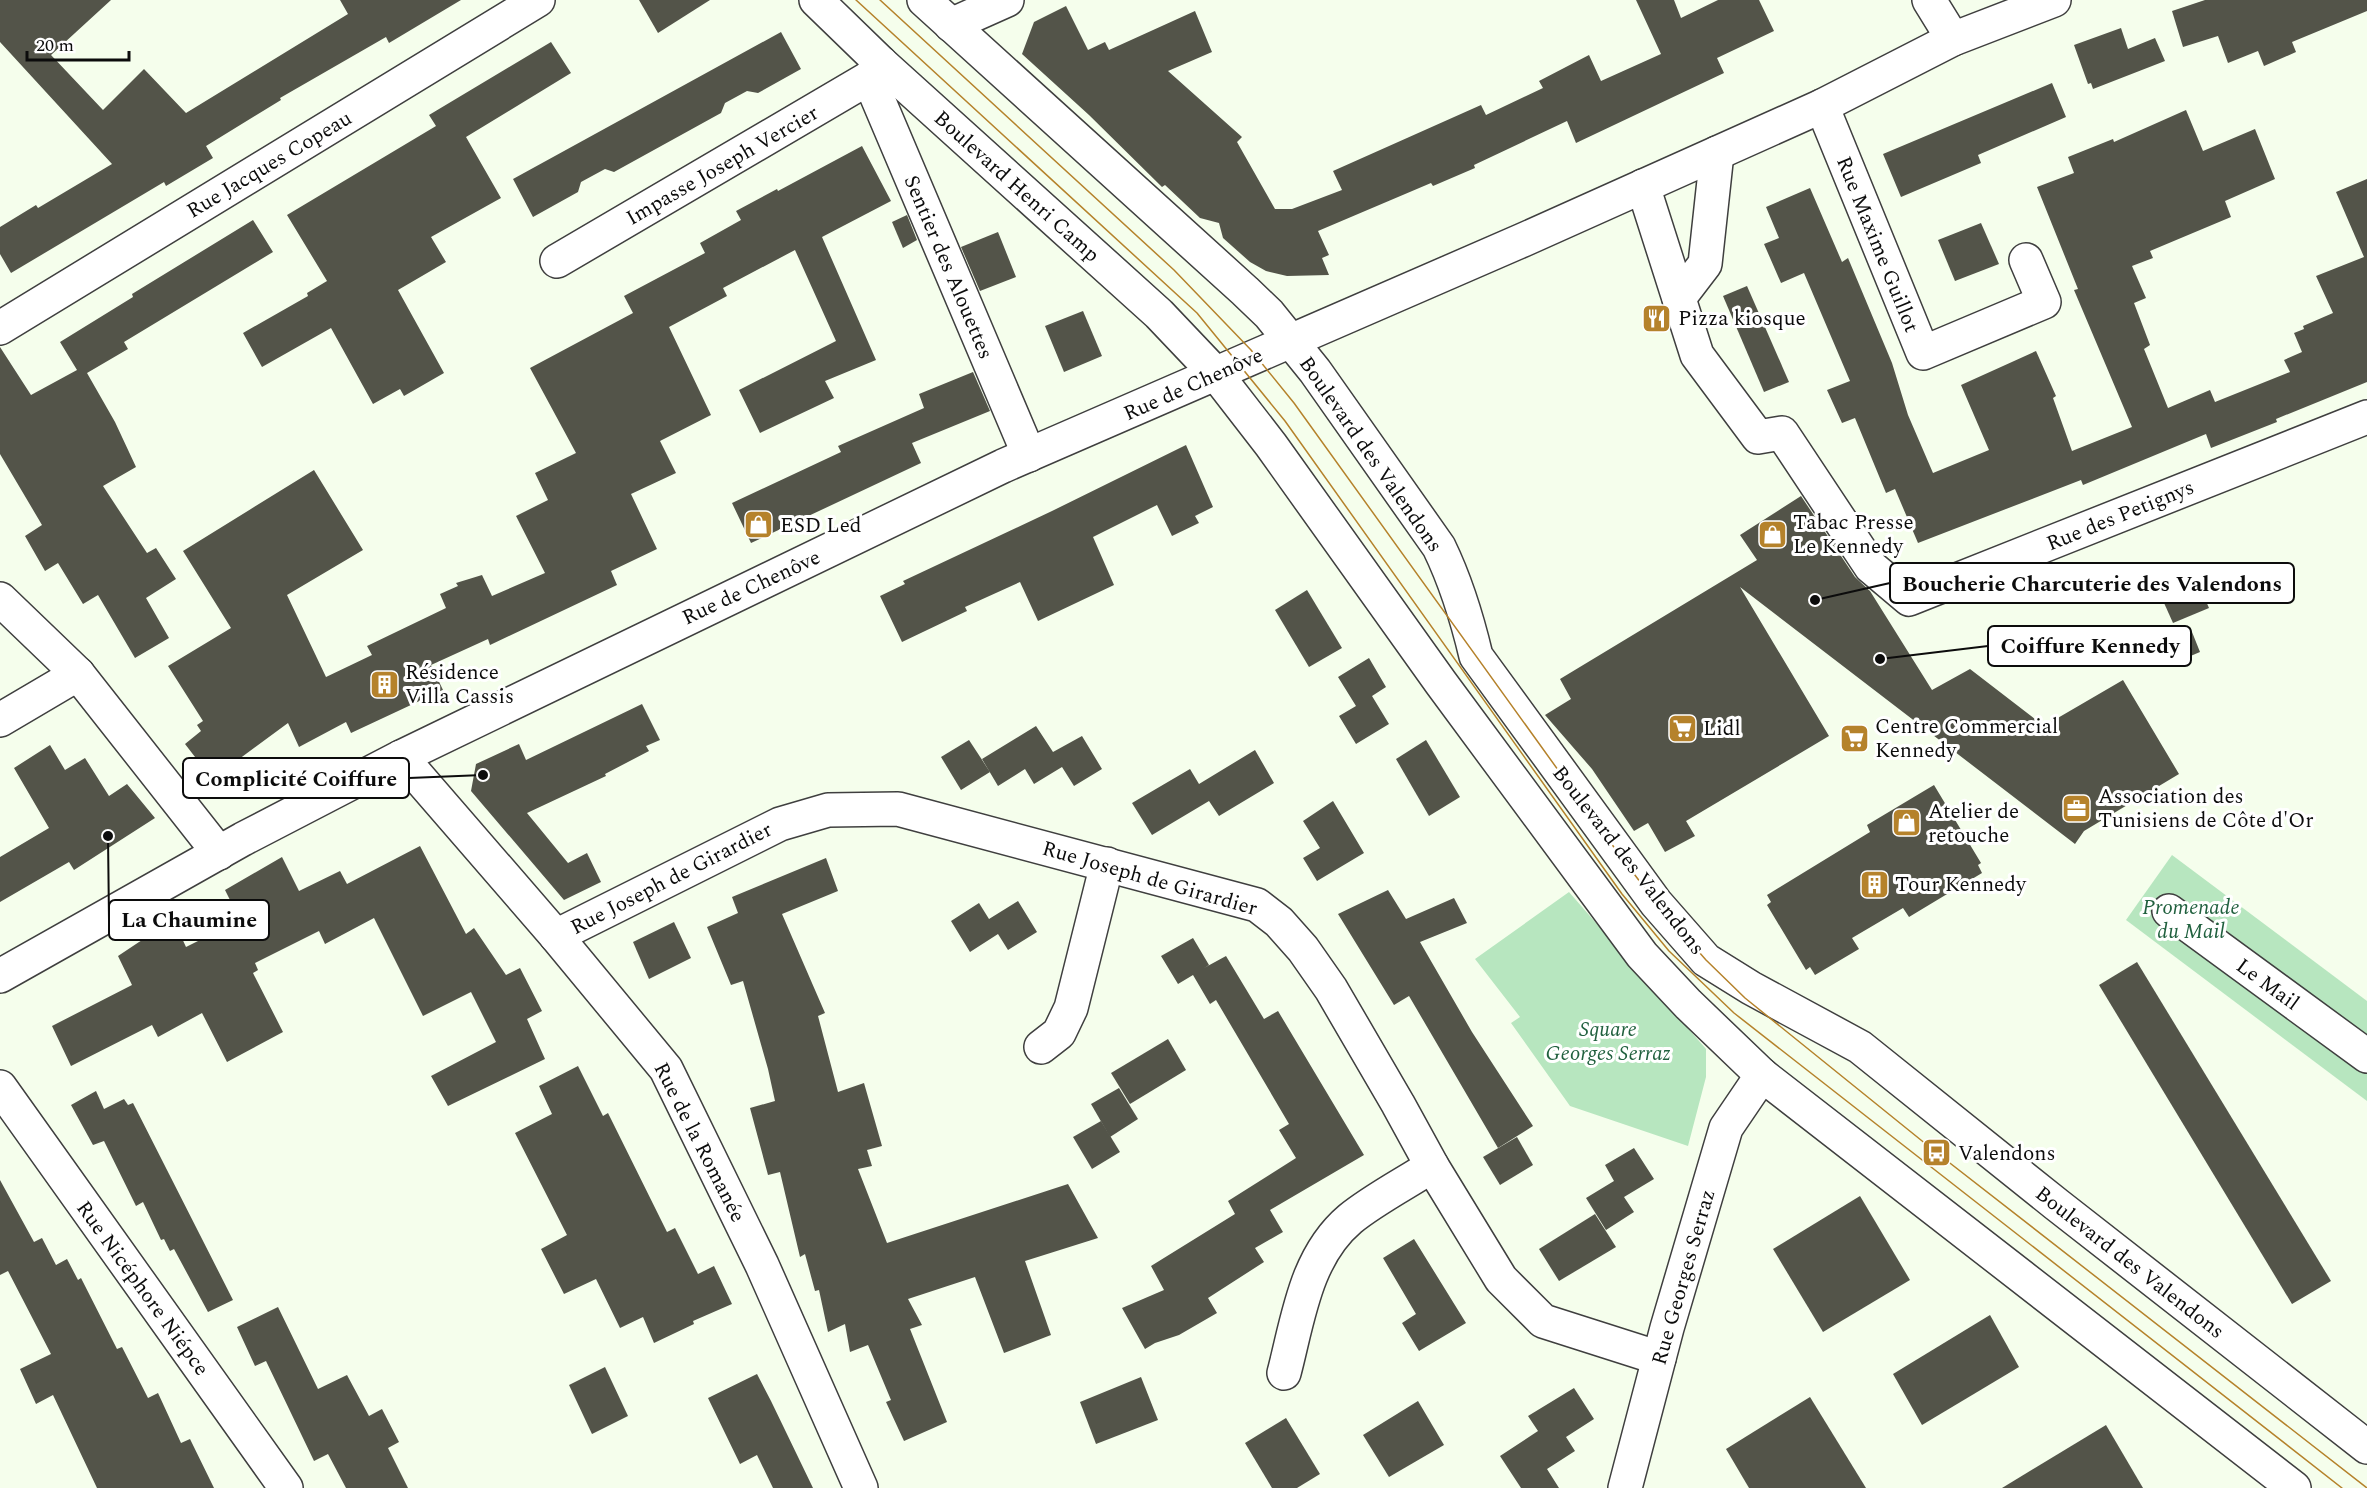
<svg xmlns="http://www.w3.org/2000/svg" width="2367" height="1488" viewBox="0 0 2367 1488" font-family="Spectral,serif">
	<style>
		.green { fill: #b7e6bf }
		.building { fill: #535449 }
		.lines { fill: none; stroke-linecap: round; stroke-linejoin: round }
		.minor-casing { stroke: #3f3f3f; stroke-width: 36 }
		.minor { stroke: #fff; stroke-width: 33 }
		.tram { stroke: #b5822b; stroke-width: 1.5 }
		.labels { text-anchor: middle; stroke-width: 6; stroke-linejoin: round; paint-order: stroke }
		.street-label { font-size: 21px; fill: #0c0c0c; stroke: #fff }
		.poi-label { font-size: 21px; fill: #0c0c0c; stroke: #fff; text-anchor: start }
		.park-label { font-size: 21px; font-style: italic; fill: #20603e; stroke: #fff }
		.leader { fill: none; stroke: #0c0c0c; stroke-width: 2 }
		.callout-dot { fill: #0c0c0c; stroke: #fff; stroke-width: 2 }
		.callout { fill: #fff; stroke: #0c0c0c; stroke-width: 2 }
		.callout-label { font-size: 22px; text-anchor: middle; font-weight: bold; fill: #0c0c0c }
	</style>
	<rect width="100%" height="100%" fill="#f5feec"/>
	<g class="green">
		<polygon points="2172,855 2367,1001 2367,1101 2126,920"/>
		<polygon points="1569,892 1706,1049 1706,1077 1688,1146 1570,1106 1511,1023 1520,1017 1475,959"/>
	</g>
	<g class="building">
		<polygon points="0,0 111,0 51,55 103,110 144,69 186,113 348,14 340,0 461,0 389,43 386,37 280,98 281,100 206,146 213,158 166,186 164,182 11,273 0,254 0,227 36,205 38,208 112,164 0,42"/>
		<polygon points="639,0 710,0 658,33"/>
		<polygon points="1636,0 1674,0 1681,18 1718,0 1759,0 1774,31 1717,58 1724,73 1576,143 1567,121 1474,165 1475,168 1433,186 1431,183 1318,231 1329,255 1322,258 1329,275 1287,276 1266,271 1250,262 1223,238 1219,223 1200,218 1165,185 1162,187 1089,115 1022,54 1034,22 1066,6 1088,50 1105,42 1109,50 1195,11 1212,52 1168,71 1242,137 1237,142 1275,209 1292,209 1342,190 1333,171 1481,105 1486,115 1543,88 1539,81 1589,55 1601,81 1661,54"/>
		<polygon points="2205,0 2367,0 2367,11 2292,42 2296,52 2264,66 2258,51 2228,63 2218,36 2183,47 2172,11"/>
		<polygon points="2121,28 2128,49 2155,38 2165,61 2093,89 2091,83 2088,84 2074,45"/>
		<polygon points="781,32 801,69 758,93 747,91 725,103 721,113 614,172 605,169 581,182 578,192 533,217 513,179"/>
		<polygon points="551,42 571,73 466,137 501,198 431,237 446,262 398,290 444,373 404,396 400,389 373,404 331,328 262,367 243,333 308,296 307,293 327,281 287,215 436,126 429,115"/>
		<polygon points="2052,83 2066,117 1978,155 1981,163 1901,197 1883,154"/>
		<polygon points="2186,110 2203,151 2255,129 2275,179 2225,201 2231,217 2150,251 2153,258 2132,266 2146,298 2134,303 2150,345 2144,349 2168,408 2210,390 2215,402 2290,372 2284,360 2302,352 2294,333 2304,329 2303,326 2333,313 2316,276 2364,257 2336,192 2367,179 2367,382 2276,419 2277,422 2211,448 2206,434 2083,485 2081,480 1918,543 1895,489 1886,493 1855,418 1842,423 1827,390 1850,381 1804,273 1781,283 1764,244 1779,238 1766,207 1810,188 1842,262 1848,258 1892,363 1908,415 1933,473 1989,450 1961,385 2036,351 2056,396 2053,398 2072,451 2132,427 2074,290 2078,289 2037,187 2074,173 2068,157 2113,139 2114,142"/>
		<polygon points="862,146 891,201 822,237 876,360 825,381 834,398 760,433 739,390 836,341 795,250 723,288 727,296 669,327 711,415 660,441 676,473 631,494 657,549 611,571 617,585 490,645 488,639 431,665 443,690 351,733 346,722 299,747 288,723 212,779 185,744 201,731 197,725 203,721 168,666 231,628 183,551 314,470 363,550 287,595 326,677 372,655 367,646 446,608 440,594 458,586 456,583 482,575 492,596 545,573 516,516 548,500 535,473 576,453 530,368 633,313 624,296 705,253 700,243 741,220 736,211 777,189 778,191"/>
		<polygon points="907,215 917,240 903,248 892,222"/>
		<polygon points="253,220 273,252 124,342 128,349 87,373 115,422 136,467 103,486 147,553 156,548 176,579 146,598 169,638 135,658 98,595 83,604 58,563 45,571 25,536 42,525 0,454 0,347 31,395 77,370 60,342 133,297 132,294"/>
		<polygon points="1981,223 1999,264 1955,281 1938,240"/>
		<polygon points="998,232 1016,277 980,291 961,247"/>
		<polygon points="1747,286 1789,382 1764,392 1723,296"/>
		<polygon points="1083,311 1102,356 1064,372 1045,326"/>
		<polygon points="973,372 990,411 912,443 921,463 751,543 732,503 841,452 838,446 924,408 919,394"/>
		<polygon points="1186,445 1213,507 1195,516 1199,523 1172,536 1157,505 1093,537 1114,585 1038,621 1020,582 965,607 967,611 902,642 880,596 905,584 903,581 1052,511"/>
		<polygon points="1801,496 1855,577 1870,591 1932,690 1970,669 2044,726 2123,680 2179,774 2084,831 2075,844 1740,587 1829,736 1686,821 1695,836 1665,852 1648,823 1634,831 1592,769 1545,715 1571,699 1560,679 1757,560 1740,535"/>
		<polygon points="2192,569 2209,608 2173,623 2156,585"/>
		<polygon points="1307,590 1342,648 1309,667 1275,610"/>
		<polygon points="2190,627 2200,652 2174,663 2163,638"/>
		<polygon points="1369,658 1386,687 1372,696 1389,724 1356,744 1339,716 1356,706 1338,677"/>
		<polygon points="642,704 660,740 646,746 649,751 605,774 606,776 527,813 568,863 587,853 601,882 564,900 471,791 476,764 519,744 526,760"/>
		<polygon points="1036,726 1053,752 1082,736 1102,769 1074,786 1062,767 1034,784 1025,769 998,786 982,759"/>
		<polygon points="969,740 990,772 961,790 941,757"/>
		<polygon points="1426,740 1460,797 1429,816 1396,759"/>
		<polygon points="50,745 65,770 85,758 109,796 127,784 155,818 74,870 69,862 0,902 0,857 49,828 14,768"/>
		<polygon points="1255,750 1274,783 1219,816 1209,801 1152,835 1132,803 1190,769 1199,784"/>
		<polygon points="1934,785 1981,863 1978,865 1982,873 1909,917 1903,908 1852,938 1859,949 1815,975 1810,967 1806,970 1767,905 1771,902 1767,895 1870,832 1867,825"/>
		<polygon points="1333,801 1364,853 1317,881 1303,858 1320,848 1303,821"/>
		<polygon points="420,846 466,934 474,928 506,975 520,968 542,1011 527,1019 545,1059 448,1106 431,1076 496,1042 471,992 423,1016 374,918 325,944 319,931 255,963 258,970 253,973 283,1032 227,1062 202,1013 158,1037 152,1025 71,1066 52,1026 132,985 118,956 139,942 174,921 186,947 240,920 225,890 282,857 299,891 340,871 347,884"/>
		<polygon points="826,858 838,891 782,914 825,1013 818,1016 838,1092 864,1083 882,1146 867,1150 872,1166 858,1169 887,1243 1068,1184 1098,1238 1025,1261 1051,1335 1004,1353 975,1277 908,1299 922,1325 910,1329 947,1422 904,1441 886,1402 891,1400 868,1345 850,1352 845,1324 828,1332 819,1290 815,1291 805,1254 800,1257 780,1172 768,1175 750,1108 775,1101 768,1069 743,981 731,985 707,927 738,913 732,897"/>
		<polygon points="1388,890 1406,919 1454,898 1467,923 1420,942 1472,1032 1533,1126 1498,1148 1409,996 1394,1005 1338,914"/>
		<polygon points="1018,901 1037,932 1008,950 998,934 970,952 951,921 979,903 989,919"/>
		<polygon points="674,922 691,958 649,979 633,942"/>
		<polygon points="1193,938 1209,965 1204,968 1226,956 1264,1019 1278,1011 1364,1155 1270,1210 1283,1232 1255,1248 1264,1262 1208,1298 1217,1313 1179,1335 1155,1343 1145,1349 1122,1308 1164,1290 1151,1266 1235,1214 1228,1201 1296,1158 1279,1130 1289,1124 1216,1000 1210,1004 1193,975 1178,984 1161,956"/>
		<polygon points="2137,962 2331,1281 2292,1304 2099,985"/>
		<polygon points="1168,1039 1186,1070 1130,1104 1111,1073"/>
		<polygon points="578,1066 603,1116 608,1113 667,1232 675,1228 698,1274 714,1266 732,1304 693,1321 694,1324 654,1343 643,1317 620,1328 596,1279 564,1294 541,1249 567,1235 515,1133 552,1114 539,1086"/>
		<polygon points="1119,1088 1138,1119 1110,1137 1091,1104"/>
		<polygon points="96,1091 104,1109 124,1099 128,1105 133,1103 233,1300 208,1312 174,1249 170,1251 164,1239 161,1240 143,1202 136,1206 104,1141 93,1145 71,1105"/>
		<polygon points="1101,1121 1120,1152 1092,1169 1073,1137"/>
		<polygon points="1517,1137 1533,1165 1500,1185 1483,1157"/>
		<polygon points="1634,1148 1654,1179 1624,1197 1634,1212 1606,1230 1586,1198 1614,1181 1605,1165"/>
		<polygon points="0,1180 34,1242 42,1238 56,1265 67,1259 78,1280 81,1278 117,1349 122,1347 148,1398 158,1393 181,1443 190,1439 214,1488 97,1488 53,1395 36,1404 20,1369 51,1354 8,1271 0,1275"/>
		<polygon points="1860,1196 1910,1280 1823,1332 1773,1249"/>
		<polygon points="1595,1214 1616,1247 1559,1281 1539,1249"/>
		<polygon points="1414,1239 1466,1323 1419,1351 1402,1323 1416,1314 1383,1258"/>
		<polygon points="278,1307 318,1389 347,1375 369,1416 382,1409 399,1442 388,1448 408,1488 346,1488 328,1454 314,1461 266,1361 255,1366 237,1327"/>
		<polygon points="1990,1315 2019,1367 1922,1425 1893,1374"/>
		<polygon points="605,1367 628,1416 592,1434 569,1385"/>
		<polygon points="757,1374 771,1401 813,1488 773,1488 757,1455 740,1464 708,1398"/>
		<polygon points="1141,1377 1158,1420 1096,1444 1080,1402"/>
		<polygon points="1574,1388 1594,1419 1566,1437 1575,1451 1547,1469 1559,1488 1521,1488 1500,1456 1538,1431 1528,1416"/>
		<polygon points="1810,1397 1866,1488 1749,1488 1726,1449"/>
		<polygon points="1418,1401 1444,1445 1389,1477 1363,1435"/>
		<polygon points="1286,1418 1320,1474 1297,1488 1272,1488 1245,1443"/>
		<polygon points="2106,1425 2143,1488 2002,1488"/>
	</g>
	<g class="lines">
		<defs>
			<g id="minor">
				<polyline points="816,0 881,63 1159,314 1216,374 1271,445 1441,683 1642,955 1688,1004 1762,1075 2294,1488"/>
				<path d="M924,0L1245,291L1269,314L1315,371L1439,547C1456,582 1467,618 1476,656L1656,903L1706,960L1751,988L1860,1047L2056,1204L2367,1447"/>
				<polyline points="1929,0 1953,39"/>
				<polyline points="951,25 1007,0"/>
				<polyline points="869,78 1029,455"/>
				<polyline points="1822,106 1923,353 2044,302 2026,260"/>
				<polyline points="1643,186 1697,355 1758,437 1782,433 1871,567 1909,599 2367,417"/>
				<polyline points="557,261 869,78 881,63"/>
				<polyline points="1679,298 1705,264 1717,153"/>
				<polyline points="0,328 538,0"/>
				<polyline points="0,599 78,674 219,853"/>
				<polyline points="0,720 78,674"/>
				<polyline points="401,757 556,936 666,1069 762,1265 861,1488"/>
				<polyline points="2169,911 2367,1056"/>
				<polyline points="556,936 780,824 828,810 898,809 1257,905 1279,922 1303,949 1331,989 1398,1104 1432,1166 1501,1279 1543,1321 1659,1358"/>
				<polyline points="0,976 243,839 401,757 1003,466 1523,240 1822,106 1953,39 2054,0"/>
				<polyline points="1041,1047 1059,1033 1071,1008 1107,864"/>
				<polyline points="0,1087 286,1488"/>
				<path d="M1284,1373C1298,1320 1305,1257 1350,1219C1373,1200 1406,1183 1432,1166"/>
				<polyline points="1625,1488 1667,1328 1726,1128 1762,1075"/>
			</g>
		</defs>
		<use href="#minor" class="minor-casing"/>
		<use href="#minor" class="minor"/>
		<g class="tram">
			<polyline points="856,0 1197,313 1285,421 1622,894 1669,951 1734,1013 2342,1488"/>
			<polyline points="880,0 1174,270 1251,350 1294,403 1607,838 1656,903 1706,960 1745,998 1937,1153 2367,1488"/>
		</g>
	</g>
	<defs>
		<symbol id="restaurant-square" viewBox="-11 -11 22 22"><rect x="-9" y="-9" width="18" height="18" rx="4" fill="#b5822b" stroke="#fff"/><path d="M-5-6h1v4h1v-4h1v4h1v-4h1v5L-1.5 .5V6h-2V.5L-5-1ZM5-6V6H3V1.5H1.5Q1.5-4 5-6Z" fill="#fff"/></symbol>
		<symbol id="shop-square" viewBox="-11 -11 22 22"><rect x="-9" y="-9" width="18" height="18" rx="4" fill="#b5822b" stroke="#fff"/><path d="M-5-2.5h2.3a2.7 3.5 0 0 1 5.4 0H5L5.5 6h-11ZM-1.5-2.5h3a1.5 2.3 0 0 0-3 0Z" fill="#fff"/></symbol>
		<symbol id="building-square" viewBox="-11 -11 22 22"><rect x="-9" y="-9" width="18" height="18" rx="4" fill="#b5822b" stroke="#fff"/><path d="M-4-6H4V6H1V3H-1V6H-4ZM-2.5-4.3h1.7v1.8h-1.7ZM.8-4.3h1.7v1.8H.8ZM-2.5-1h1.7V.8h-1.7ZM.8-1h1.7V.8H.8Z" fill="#fff"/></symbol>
		<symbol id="supermarket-square" viewBox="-11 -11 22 22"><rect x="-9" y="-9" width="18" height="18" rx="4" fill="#b5822b" stroke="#fff"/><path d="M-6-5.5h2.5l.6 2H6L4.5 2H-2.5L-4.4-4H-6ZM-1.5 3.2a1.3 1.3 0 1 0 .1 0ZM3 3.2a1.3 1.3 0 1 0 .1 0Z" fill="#fff"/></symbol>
		<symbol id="office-square" viewBox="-11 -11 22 22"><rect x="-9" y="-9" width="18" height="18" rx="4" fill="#b5822b" stroke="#fff"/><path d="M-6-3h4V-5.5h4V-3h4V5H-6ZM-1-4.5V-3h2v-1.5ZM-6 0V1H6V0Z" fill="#fff"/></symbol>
		<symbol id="bus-square" viewBox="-11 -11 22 22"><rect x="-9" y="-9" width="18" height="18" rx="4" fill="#b5822b" stroke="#fff"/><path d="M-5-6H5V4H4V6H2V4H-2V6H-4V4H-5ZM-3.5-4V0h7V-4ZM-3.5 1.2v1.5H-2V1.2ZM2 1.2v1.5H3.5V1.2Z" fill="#fff"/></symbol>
	</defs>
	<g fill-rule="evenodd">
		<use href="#restaurant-square" x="1640" y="302" width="33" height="33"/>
		<use href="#shop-square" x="742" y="508" width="33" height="33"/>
		<use href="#shop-square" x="1756" y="518" width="33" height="33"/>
		<use href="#building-square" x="368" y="668" width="33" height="33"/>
		<use href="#supermarket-square" x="1666" y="712" width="33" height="33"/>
		<use href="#supermarket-square" x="1838" y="722" width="33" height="33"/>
		<use href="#office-square" x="2060" y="792" width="33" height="33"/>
		<use href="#shop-square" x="1890" y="806" width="33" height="33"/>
		<use href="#building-square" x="1858" y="868" width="33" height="33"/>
		<use href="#bus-square" x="1920" y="1136" width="33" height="33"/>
	</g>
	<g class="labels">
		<g class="street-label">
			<text transform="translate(269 164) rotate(-31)" y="7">Rue Jacques Copeau</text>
			<text transform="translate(722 165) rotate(-30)" y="7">Impasse Joseph Vercier</text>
			<text transform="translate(1017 186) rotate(42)" y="7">Boulevard Henri Camp</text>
			<text transform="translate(1878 244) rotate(68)" y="7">Rue Maxime Guillot</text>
			<text transform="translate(949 267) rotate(67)" y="7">Sentier des Alouettes</text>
			<text transform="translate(1193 384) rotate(-24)" y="7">Rue de Chenôve</text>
			<text transform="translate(1371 454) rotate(55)" y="7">Boulevard des Valendons</text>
			<text transform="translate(2120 515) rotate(-22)" y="7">Rue des Petignys</text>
			<text transform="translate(751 587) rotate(-25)" y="7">Rue de Chenôve</text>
			<text transform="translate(1629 860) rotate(52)" y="7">Boulevard des Valendons</text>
			<text transform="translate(671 878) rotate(-27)" y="7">Rue Joseph de Girardier</text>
			<text transform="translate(1150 878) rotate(16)" y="7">Rue Joseph de Girardier</text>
			<text transform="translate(2268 984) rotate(36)" y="7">Le Mail</text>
			<text transform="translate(700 1142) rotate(63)" y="7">Rue de la Romanée</text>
			<text transform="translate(2130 1262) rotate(38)" y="7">Boulevard des Valendons</text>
			<text transform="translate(1683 1277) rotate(-74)" y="7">Rue Georges Serraz</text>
			<text transform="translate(143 1288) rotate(54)" y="7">Rue Nicéphore Niépce</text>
		</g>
		<g class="poi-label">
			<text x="1678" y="325">Pizza kiosque</text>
			<text x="1793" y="529">Tabac Presse<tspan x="1793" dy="24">Le Kennedy</tspan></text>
			<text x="780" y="532">ESD Led</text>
			<text x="405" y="679">Résidence<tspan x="405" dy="24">Villa Cassis</tspan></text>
			<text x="1875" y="733">Centre Commercial<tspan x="1875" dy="24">Kennedy</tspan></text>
			<text x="1703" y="735">Lidl</text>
			<text x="2098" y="803">Association des<tspan x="2098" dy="24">Tunisiens de Côte d'Or</tspan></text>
			<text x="1928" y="818">Atelier de<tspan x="1928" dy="24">retouche</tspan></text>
			<text x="1895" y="891">Tour Kennedy</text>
			<text x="1958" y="1160">Valendons</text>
		</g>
		<g class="park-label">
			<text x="2191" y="914">Promenade<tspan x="2191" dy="24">du Mail</tspan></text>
			<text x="1608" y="1036">Square<tspan x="1608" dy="24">Georges Serraz</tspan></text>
		</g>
	</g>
	<path class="leader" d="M1815 600L1890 583M1880 659L1988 646M483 775L409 778M108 836L109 920"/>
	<g class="callout-dot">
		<circle cx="1815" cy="600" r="6"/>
		<circle cx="1880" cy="659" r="6"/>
		<circle cx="483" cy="775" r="6"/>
		<circle cx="108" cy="836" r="6"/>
	</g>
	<g class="callout">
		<rect x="1890" y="563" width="404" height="40" rx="6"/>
		<rect x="1988" y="626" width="203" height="40" rx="6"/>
		<rect x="183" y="758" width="226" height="40" rx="6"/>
		<rect x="109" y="900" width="160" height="40" rx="6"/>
	</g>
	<g class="callout-label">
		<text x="2092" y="591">Boucherie Charcuterie des Valendons</text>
		<text x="2090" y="653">Coiffure Kennedy</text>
		<text x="296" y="786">Complicité Coiffure</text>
		<text x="189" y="927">La Chaumine</text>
	</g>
	<path d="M27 51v9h102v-9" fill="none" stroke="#0c0c0c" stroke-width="3"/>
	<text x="36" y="51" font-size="18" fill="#0c0c0c" stroke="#ffffff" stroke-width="4.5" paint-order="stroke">20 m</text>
</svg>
